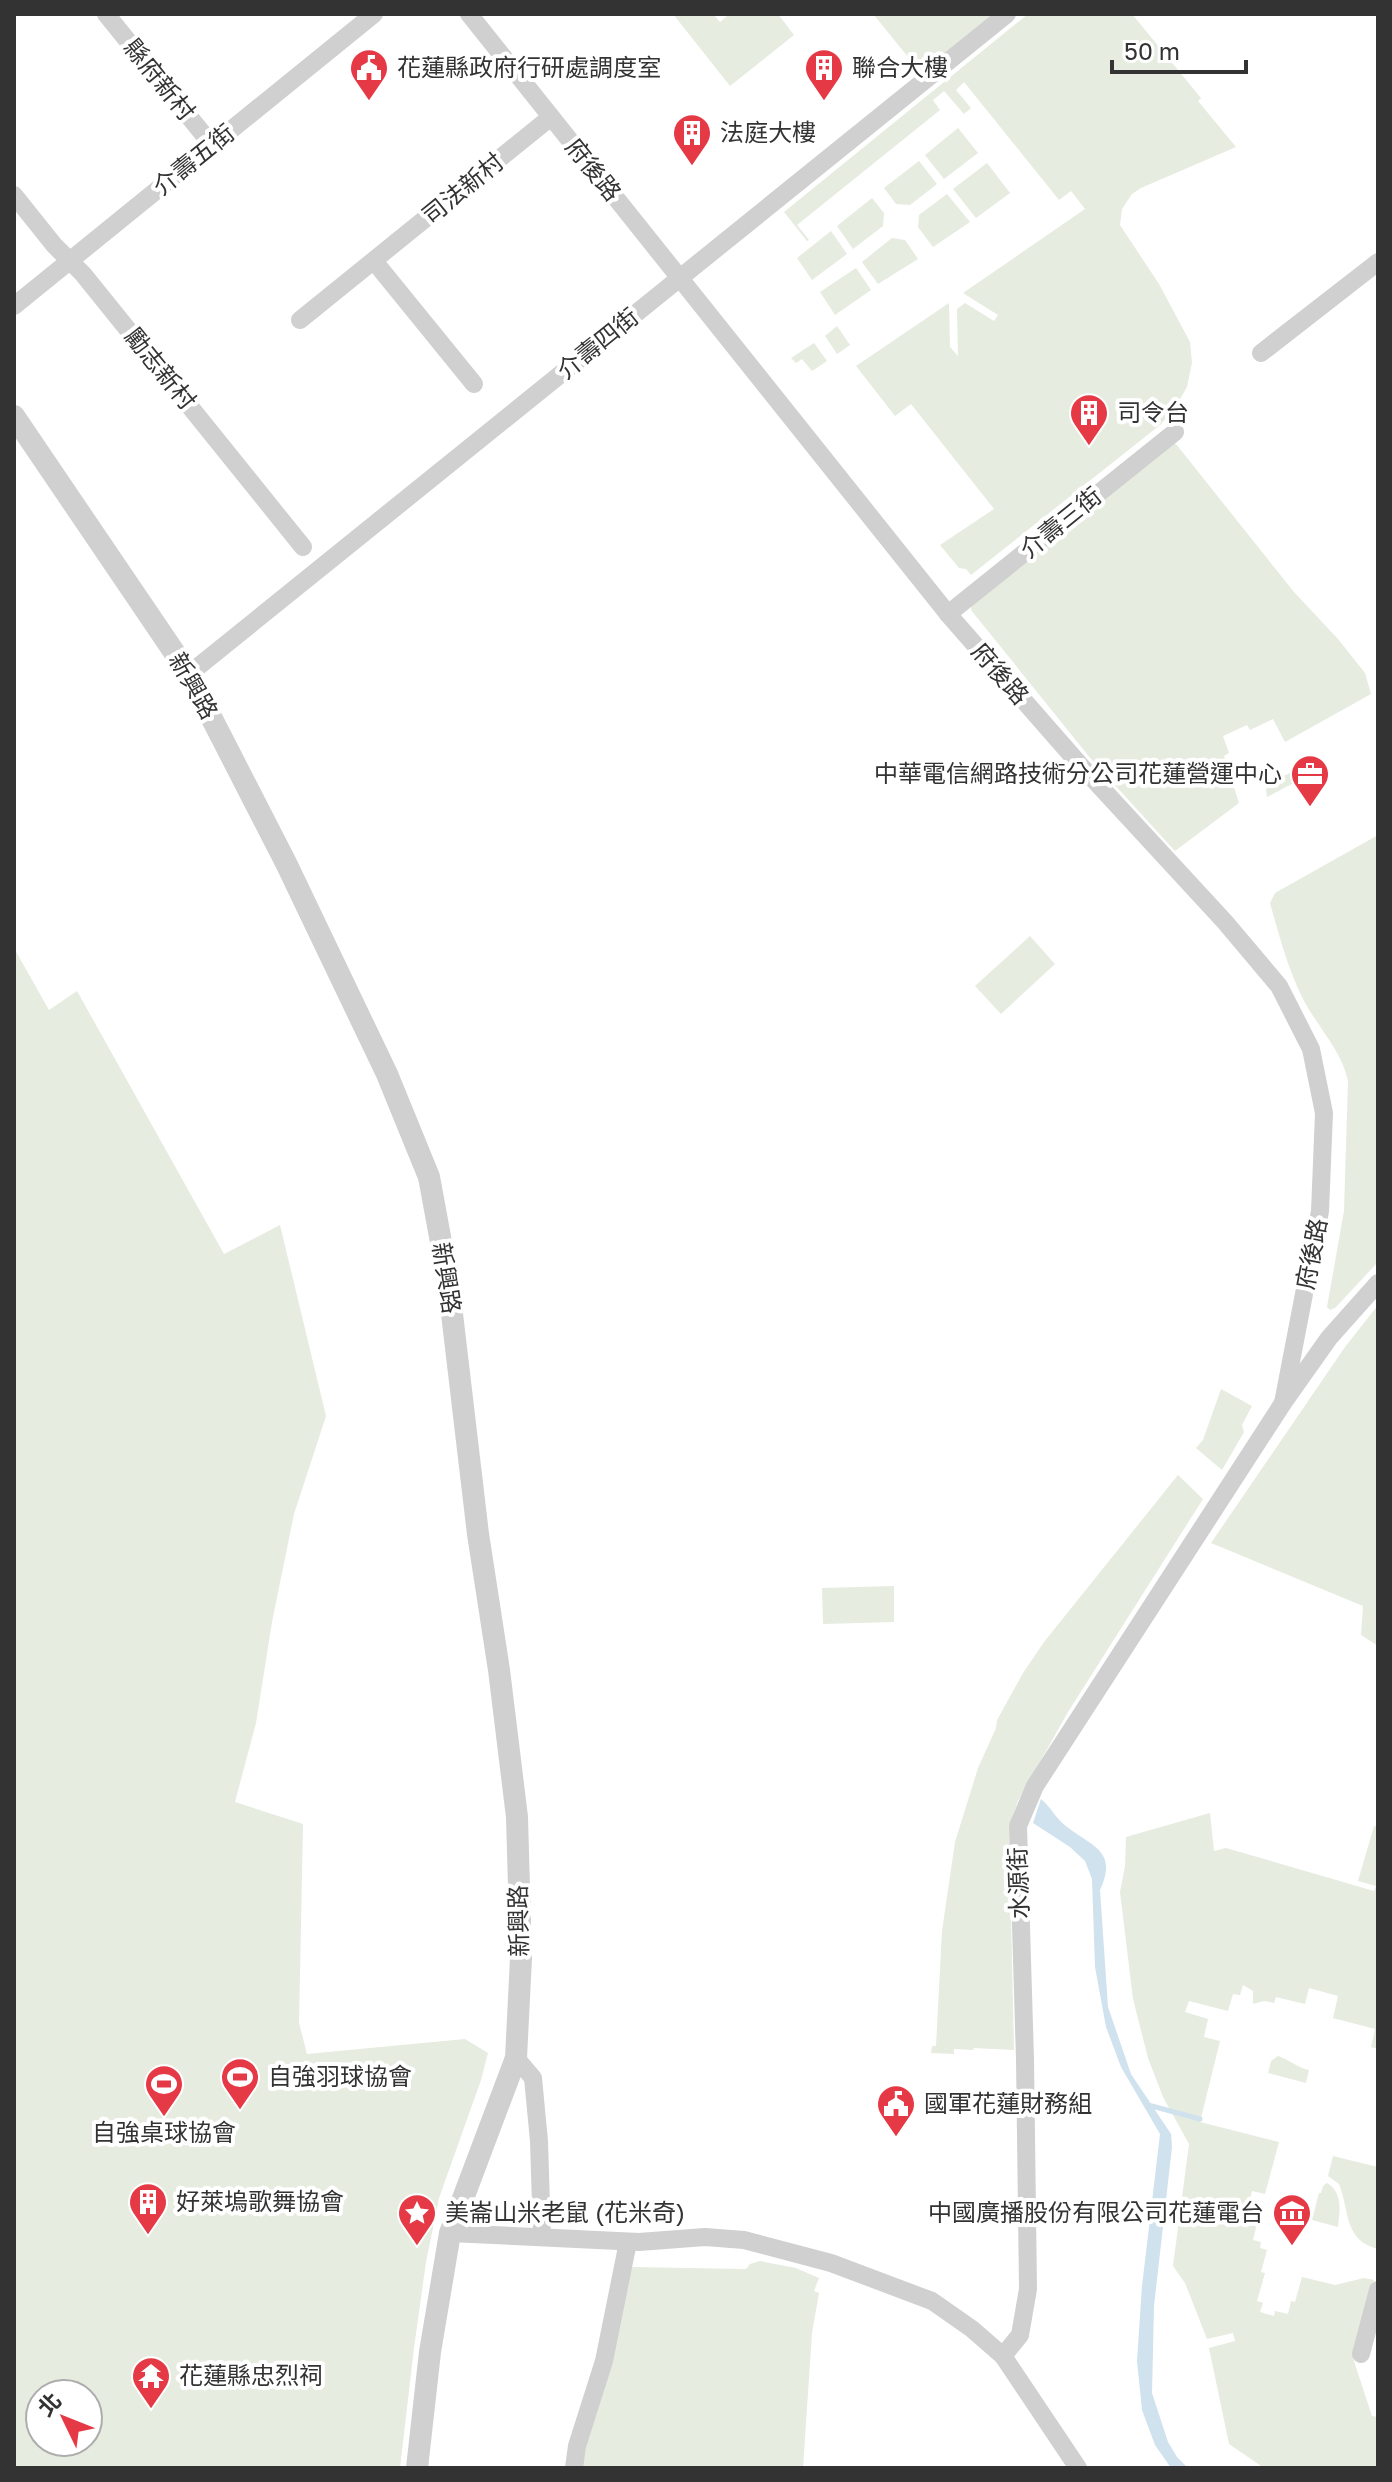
<svg xmlns="http://www.w3.org/2000/svg" width="1392" height="2482" viewBox="0 0 1392 2482" font-family="'Golos Text','Noto Sans TC',sans-serif">
	<style>
		.green { fill: #e6ecdf; fill-rule: evenodd }
		.water { fill: #cfe2ee }
		.lines { fill: none; stroke-linecap: round; stroke-linejoin: round }
		.stream { stroke: #cfe2ee; stroke-width: 5 }
		.minor { stroke: #d0d0d0; stroke-width: 18 }
		.tertiary { stroke: #d0d0d0; stroke-width: 22 }
		.labels { text-anchor: middle; stroke-width: 8; stroke-linejoin: round; paint-order: stroke }
		.poi-label { font-size: 24px; fill: #333; stroke: #fff; text-anchor: start }
		.street-label { font-size: 24px; fill: #333; stroke: #fff }
	</style>
	<rect width="100%" height="100%" fill="#fff"/>
	<g class="green">
		<polygon points="673,14 713,14 720,22 727,16 727,14 778,14 794,35 730,86"/>
		<polygon points="876,14 993,14 921,73 874,15"/>
		<polygon points="1028,14 1132,14 1201,98 1198,101 1236,147 1141,188 1132,194 1122,209 1120,225 1159,284 1190,342 1192,363 1187,387 1173,411 1160,425 971,575 966,569 959,568 940,545 994,509 911,404 895,416 856,366 949,303 950,347 958,356 957,309 965,303 994,321 998,315 963,293 1085,209 1071,191 1059,200 964,82 956,90 971,108 964,114 944,91 933,100 940,110 797,225 809,240 807,241 784,212"/>
		<polygon points="958,128 978,153 944,179 925,155"/>
		<polygon points="919,161 937,184 910,205 896,204 884,188"/>
		<polygon points="987,163 1010,193 976,218 953,189"/>
		<polygon points="947,194 970,222 933,247 918,227 919,215"/>
		<polygon points="872,198 884,213 883,226 853,249 837,226"/>
		<polygon points="831,231 847,254 812,280 797,258"/>
		<polygon points="892,238 905,240 918,259 878,284 862,262"/>
		<polygon points="856,268 871,290 835,315 820,292"/>
		<polygon points="837,326 850,345 837,354 825,336"/>
		<polygon points="814,343 827,361 812,371 802,359 796,363 791,358"/>
		<polygon points="1167,442 1176,444 1294,592 1338,639 1365,673 1371,694 1285,742 1273,719 1250,730 1247,725 1223,736 1229,753 1224,756 1239,803 1175,851 1091,759 971,610 972,602"/>
		<polygon points="1319,759 1325,761 1327,765 1267,797 1266,790 1269,783"/>
		<path d="M1378,835V1262L1335,1308L1330,1310L1327,1307L1344,1211L1348,1081C1342,1051 1317,1026 1303,999C1288,969 1279,935 1270,903L1275,893Z"/>
		<polygon points="1030,936 1055,964 1001,1014 975,986"/>
		<path d="M14,948L49,1010L77,991L224,1254L280,1225L326,1416L294,1514L272,1622L256,1723L235,1802L303,1824L299,2023L307,2054L465,2039L488,2053L481,2080L439,2198L426,2262L414,2348L400,2468H14ZM40,2394H88V2442H40Z"/>
		<polygon points="1378,1305 1378,1646 1361,1635 1363,1606 1211,1543 1345,1347"/>
		<polygon points="1221,1389 1252,1406 1242,1425 1244,1432 1222,1470 1196,1448 1203,1440"/>
		<polygon points="1178,1475 1203,1499 1068,1712 1018,1801 1009,1826 1014,2050 974,2048 973,2050 954,2049 954,2054 931,2053 932,2046 936,2046 942,1931 955,1842 978,1768 996,1728 997,1720 1023,1673 1044,1642"/>
		<polygon points="894,1586 894,1622 823,1624 822,1588"/>
		<polygon points="1210,1813 1214,1851 1226,1848 1374,1891 1376,1886 1358,1881 1374,1826 1378,1827 1378,2049 1371,2047 1375,2029 1333,2018 1338,1996 1309,1988 1305,2004 1276,1997 1274,2003 1264,2001 1253,2004 1253,1991 1243,1985 1240,1995 1233,1994 1228,2011 1189,2001 1185,2012 1208,2019 1204,2037 1220,2041 1200,2122 1279,2142 1265,2194 1252,2191 1248,2208 1260,2211 1253,2240 1261,2242 1260,2248 1267,2250 1261,2272 1265,2273 1257,2301 1263,2303 1260,2312 1274,2316 1275,2311 1288,2314 1291,2301 1295,2302 1302,2277 1335,2285 1364,2278 1374,2280 1353,2358 1372,2416 1378,2417 1378,2468 1264,2468 1229,2444 1209,2348 1235,2341 1233,2333 1207,2339 1185,2283 1173,2266 1189,2144 1163,2097 1148,2058 1133,1999 1120,1892 1125,1866 1126,1837"/>
		<path d="M1278,2056C1290,2060 1298,2068 1309,2070L1306,2083L1268,2073L1271,2061Z"/>
		<path d="M1333,2156L1378,2167V2249C1343,2240 1350,2211 1339,2184L1328,2176Z"/>
		<path d="M1327,2183C1343,2193 1340,2210 1338,2227L1312,2220L1319,2193H1321L1323,2186Z"/>
		<polygon points="760,2261 796,2268 819,2278 814,2291 819,2293 812,2333 803,2468 578,2468 630,2270 632,2267 746,2269 750,2264"/>
	</g>
	<path class="water" d="M1041,1799C1050,1806 1056,1819 1067,1827C1093,1847 1118,1851 1100,1890L1108,2007L1131,2074L1171,2134L1172,2147L1154,2306L1152,2393L1168,2442L1177,2457L1188,2468H1171L1155,2445L1142,2410L1137,2361L1142,2286L1160,2134L1121,2067L1106,2027L1095,1967L1092,1879L1085,1861L1070,1847L1033,1823Z"/>
	<g class="lines">
		<polyline class="stream" points="1148,2105 1200,2119"/>
		<g class="minor">
			<polyline points="106,14 212,145"/>
			<polyline points="469,14 948,614 1081,766 1225,922 1279,986 1311,1049 1324,1113 1320,1211 1283,1403"/>
			<polyline points="14,195 54,245 83,274 303,547"/>
			<polyline points="374,261 474,384"/>
			<polyline points="14,306 374,14"/>
			<polyline points="300,320 551,117"/>
			<polyline points="1261,353 1378,262"/>
			<polyline points="948,614 1175,432"/>
			<polyline points="189,674 1007,14"/>
			<polyline points="516,2058 533,2078 539,2141 542,2237"/>
			<polyline points="450,2233 639,2242 705,2237 744,2240 831,2263 932,2301 972,2329 1003,2356"/>
			<polyline points="1361,2354 1378,2290"/>
			<polyline points="574,2468 577,2446 604,2361 628,2242"/>
			<polyline points="1078,2468 1003,2356 1020,2335 1028,2289 1025,2059 1018,1826 1035,1786 1283,1403 1329,1338 1378,1283"/>
		</g>
		<polyline class="tertiary" points="14,416 189,674 286,863 387,1074 429,1177 448,1280 478,1534 499,1670 517,1817 521,1958 516,2058 450,2233 430,2352 417,2468"/>
	</g>
	<defs>
		<symbol id="civic-pin" viewBox="-11 -11 22 30"><path d="M0 17L-7.5 6A9.5 9.5 0 1 1 7.5 6Z" fill="#e63946" stroke="#fff"/><path d="M-.6-6.5H3V-4.5H.6V-3L4-1V1h2V6H-6V1h2V-1L-.6-3ZM-1.2 2.5V6h2.4V2.5Z" fill="#fff"/></symbol>
		<symbol id="building-pin" viewBox="-11 -11 22 30"><path d="M0 17L-7.5 6A9.5 9.5 0 1 1 7.5 6Z" fill="#e63946" stroke="#fff"/><path d="M-4-6H4V6H1V3H-1V6H-4ZM-2.5-4.3h1.7v1.8h-1.7ZM.8-4.3h1.7v1.8H.8ZM-2.5-1h1.7V.8h-1.7ZM.8-1h1.7V.8H.8Z" fill="#fff"/></symbol>
		<symbol id="office-pin" viewBox="-11 -11 22 30"><path d="M0 17L-7.5 6A9.5 9.5 0 1 1 7.5 6Z" fill="#e63946" stroke="#fff"/><path d="M-6-3h4V-5.5h4V-3h4V5H-6ZM-1-4.5V-3h2v-1.5ZM-6 0V1H6V0Z" fill="#fff"/></symbol>
		<symbol id="stadium-pin" viewBox="-11 -11 22 30"><path d="M0 17L-7.5 6A9.5 9.5 0 1 1 7.5 6Z" fill="#e63946" stroke="#fff"/><path d="M0-5a6.5 5 0 1 0 0 10a6.5 5 0 1 0 0-10ZM-3.5-1.8h7v3.6h-7Z" fill="#fff"/></symbol>
		<symbol id="sight-pin" viewBox="-11 -11 22 30"><path d="M0 17L-7.5 6A9.5 9.5 0 1 1 7.5 6Z" fill="#e63946" stroke="#fff"/><path d="M0-6L1.8-2.2L6-1.7L2.9 1.2L3.7 5.4L0 3.3L-3.7 5.4L-2.9 1.2L-6-1.7L-1.8-2.2Z" fill="#fff"/></symbol>
		<symbol id="museum-pin" viewBox="-11 -11 22 30"><path d="M0 17L-7.5 6A9.5 9.5 0 1 1 7.5 6Z" fill="#e63946" stroke="#fff"/><path d="M0-6L6-3V-2H-6V-3ZM-5-1h2V3h-2ZM-1-1h2V3h-2ZM3-1h2V3H3ZM-6 4H6V6H-6Z" fill="#fff"/></symbol>
		<symbol id="temple-pin" viewBox="-11 -11 22 30"><path d="M0 17L-7.5 6A9.5 9.5 0 1 1 7.5 6Z" fill="#e63946" stroke="#fff"/><path d="M0-6L5-2H3V0L6.5 2.5H4V6H1.5V3h-3V6H-4V2.5H-6.5L-3 0V-2H-5Z" fill="#fff"/></symbol>
	</defs>
	<g fill-rule="evenodd">
		<use href="#civic-pin" x="347" y="46" width="44" height="60"/>
		<use href="#building-pin" x="802" y="46" width="44" height="60"/>
		<use href="#building-pin" x="670" y="111" width="44" height="60"/>
		<use href="#building-pin" x="1067" y="391" width="44" height="60"/>
		<use href="#office-pin" x="1288" y="752" width="44" height="60"/>
		<use href="#stadium-pin" x="218" y="2055" width="44" height="60"/>
		<use href="#stadium-pin" x="142" y="2062" width="44" height="60"/>
		<use href="#civic-pin" x="874" y="2082" width="44" height="60"/>
		<use href="#building-pin" x="126" y="2180" width="44" height="60"/>
		<use href="#sight-pin" x="395" y="2191" width="44" height="60"/>
		<use href="#museum-pin" x="1270" y="2191" width="44" height="60"/>
		<use href="#temple-pin" x="129" y="2354" width="44" height="60"/>
	</g>
	<g class="labels">
		<g class="poi-label">
			<text x="397" y="76">花蓮縣政府行研處調度室</text>
			<text x="852" y="76">聯合大樓</text>
			<text x="720" y="141">法庭大樓</text>
			<text x="1117" y="421">司令台</text>
			<text x="1282" y="782" text-anchor="end">中華電信網路技術分公司花蓮營運中心</text>
			<text x="268" y="2085">自強羽球協會</text>
			<text x="924" y="2112">國軍花蓮財務組</text>
			<text x="164" y="2141" text-anchor="middle">自強桌球協會</text>
			<text x="176" y="2210">好萊塢歌舞協會</text>
			<text x="445" y="2221">美崙山米老鼠 (花米奇)</text>
			<text x="1264" y="2221" text-anchor="end">中國廣播股份有限公司花蓮電台</text>
			<text x="179" y="2384">花蓮縣忠烈祠</text>
		</g>
		<g class="street-label">
			<text transform="translate(159 80) rotate(51)" y="8">縣府新村</text>
			<text transform="translate(194 160) rotate(-39)" y="8">介壽五街</text>
			<text transform="translate(593 170) rotate(51)" y="8">府後路</text>
			<text transform="translate(463 189) rotate(-39)" y="8">司法新村</text>
			<text transform="translate(598 344) rotate(-39)" y="8">介壽四街</text>
			<text transform="translate(160 369) rotate(51)" y="8">勵志新村</text>
			<text transform="translate(1061 523) rotate(-39)" y="8">介壽三街</text>
			<text transform="translate(1000 674) rotate(49)" y="8">府後路</text>
			<text transform="translate(193 686) rotate(60)" y="8">新興路</text>
			<text transform="translate(1312 1254) rotate(-79)" y="8">府後路</text>
			<text transform="translate(446 1278) rotate(81)" y="8">新興路</text>
			<text transform="translate(1019 1883) rotate(-92)" y="8">水源街</text>
			<text transform="translate(519 1921) rotate(-91)" y="8">新興路</text>
		</g>
	</g>
	<rect width="1392" height="2482" fill="none" stroke="#333333" stroke-width="32"/>
	<g transform="translate(64 2418) rotate(313)"><circle r="38" fill="#ffffff" stroke="#adadad" stroke-width="2"/>
	<path d="M0-6L14 30L0 20L-14 30Z" fill="#e63946"/>
	<text y="-12" font-size="22" font-weight="bold" text-anchor="middle" fill="#333333">北</text>
	</g>
	<path d="M1112 60v12h134v-12" fill="none" stroke="#333333" stroke-width="4"/>
	<text x="1124" y="60" font-size="24" fill="#333333" stroke="#ffffff" stroke-width="6" paint-order="stroke">50 m</text>
</svg>
